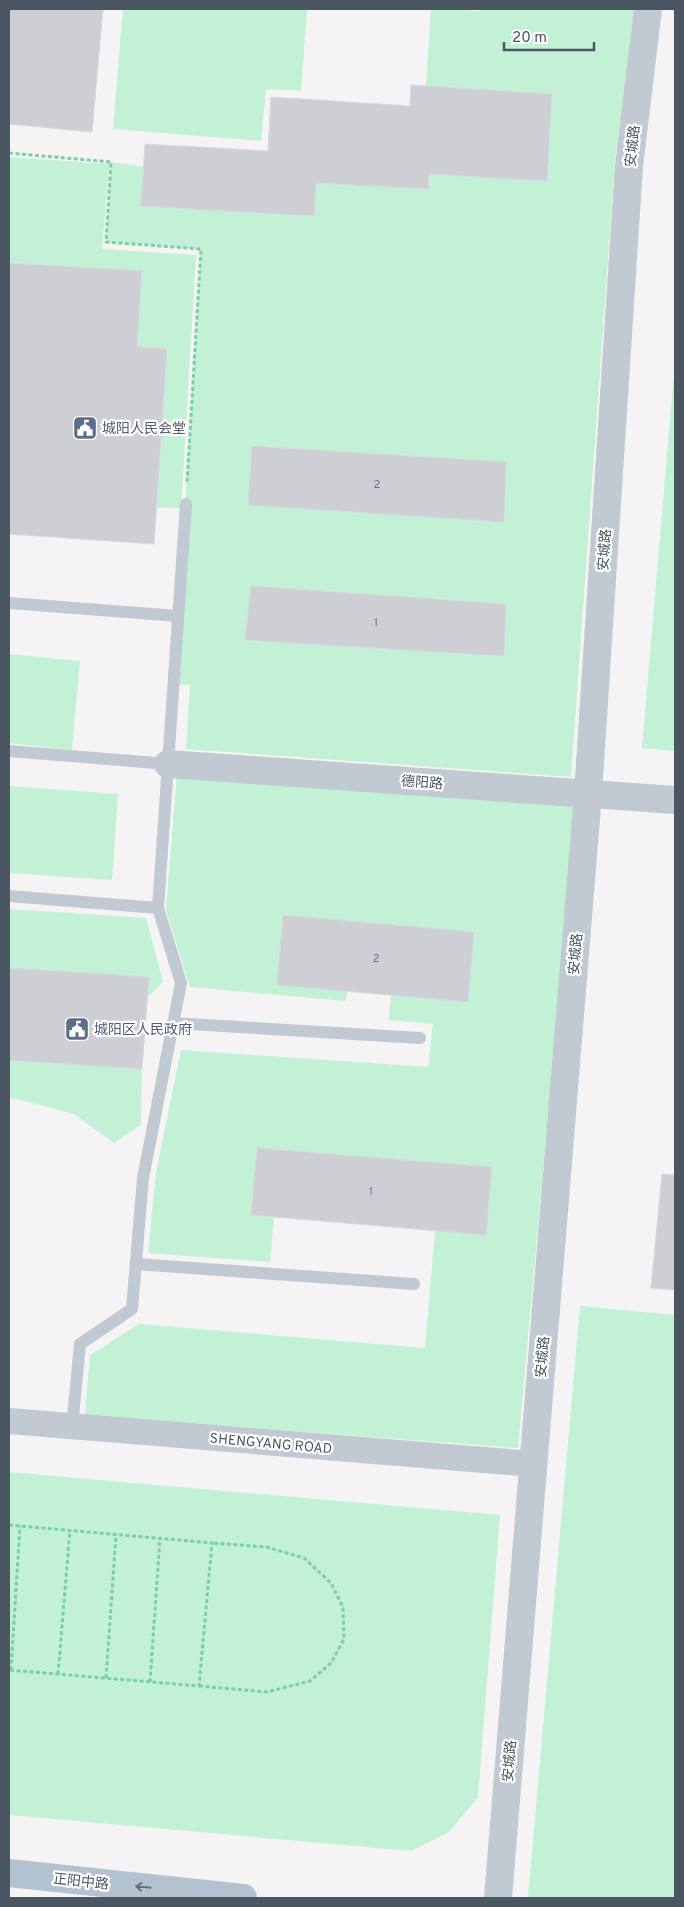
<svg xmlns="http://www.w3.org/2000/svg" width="684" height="1907" viewBox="0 0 684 1907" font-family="Overpass,'Noto Sans SC',sans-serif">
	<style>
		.green { fill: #c3f1d5 }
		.building { fill: #cdcfd5; stroke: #d7d9de }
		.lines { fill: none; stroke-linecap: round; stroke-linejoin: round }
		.path { stroke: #7ad0a6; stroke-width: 3; stroke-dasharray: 4 2.5; stroke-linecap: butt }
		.service { stroke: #c1cad2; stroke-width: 12 }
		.minor { stroke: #c1cad2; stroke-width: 26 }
		.tertiary { stroke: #c1cad2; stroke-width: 28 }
		.primary { stroke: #b3c2d1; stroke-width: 28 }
		.oneway { stroke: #64717d }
		.labels { text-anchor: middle; stroke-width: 4.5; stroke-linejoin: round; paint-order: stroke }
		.number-label { font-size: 11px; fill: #6b747e }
		.street-label { font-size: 14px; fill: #4a5661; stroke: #fff }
		.service-label { font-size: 14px; fill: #4e5e75; stroke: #fff; text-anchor: start }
	</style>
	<rect width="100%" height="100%" fill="#f5f3f3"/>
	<g class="green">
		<polygon points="123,9 307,9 301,91 266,89 261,141 113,129"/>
		<path d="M431,9L480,11L481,9H635L615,160L571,777L186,749L190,685L174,684L201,249L106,242L111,162C216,178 322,183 428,189L429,174L546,181L552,94L426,86Z"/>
		<polygon points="9,157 109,164 102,249 196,255 181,509 156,507 137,347 142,272 9,263"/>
		<polygon points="675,361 675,751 642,748"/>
		<polygon points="9,654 80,661 72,750 9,743"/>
		<polygon points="177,774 576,805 518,1448 85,1415 90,1355 139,1324 425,1348 435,1231 491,1167 258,1148 251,1215 274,1217 270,1262 148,1253 156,1173 181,1050 428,1067 433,1024 389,1020 391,995 468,1001 474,932 283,915 347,991 346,1001 190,987 166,910"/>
		<polygon points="9,786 118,794 112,880 9,873"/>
		<polygon points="9,909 146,918 163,982 147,998 142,1069 141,1125 114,1143 74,1114 9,1097"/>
		<polygon points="580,1306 675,1315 675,1898 528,1898"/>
		<polygon points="9,1472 500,1515 478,1797 449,1832 411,1851 9,1815"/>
	</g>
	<g class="building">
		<polygon points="9,9 103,9 92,132 9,124"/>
		<polygon points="411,85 552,94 547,181 429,174 428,189 316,183 314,216 141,206 145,144 268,151 271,97 410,106"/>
		<polygon points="9,263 142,271 137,347 167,349 154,544 9,534"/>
		<polygon points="252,446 506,462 504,522 248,505"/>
		<polygon points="251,586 506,604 504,656 245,640"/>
		<polygon points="283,915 474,932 468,1002 277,985"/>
		<polygon points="9,968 149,977 142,1069 9,1060"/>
		<polygon points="257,1148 492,1167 486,1235 251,1215"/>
		<polygon points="662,1174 675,1175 675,1290 651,1288"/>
	</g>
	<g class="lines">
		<g class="path">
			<polyline points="9,153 111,162 106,242 201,249 187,484"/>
			<polyline points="9,1525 212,1543 199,1686 9,1670"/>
			<polyline points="11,1670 20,1526"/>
			<polyline points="58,1674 70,1530"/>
			<polyline points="106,1678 116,1535"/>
			<polyline points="150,1682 160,1538"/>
			<polyline points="199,1686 267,1692 310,1681 331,1663 344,1639 343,1607 331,1583 304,1558 266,1547 212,1543"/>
		</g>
		<g class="service">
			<polyline points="9,603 178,616"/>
			<polyline points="9,751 168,764 158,908 181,983 143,1178 132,1309 80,1344 72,1427"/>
			<polyline points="168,764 186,504"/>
			<polyline points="9,896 158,908"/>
			<polyline points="173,1023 420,1038"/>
			<polyline points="136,1264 414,1284"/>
		</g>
		<polyline class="minor" points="9,1421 533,1464"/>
		<g class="tertiary">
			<polyline points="168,764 675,800"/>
			<polyline points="498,1898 588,794 629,166 648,9"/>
		</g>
		<polyline class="primary" points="9,1873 243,1898"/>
	</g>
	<defs><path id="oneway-shaft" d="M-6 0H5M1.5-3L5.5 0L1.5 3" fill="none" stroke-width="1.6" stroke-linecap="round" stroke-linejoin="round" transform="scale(1.25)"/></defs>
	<use class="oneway" href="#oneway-shaft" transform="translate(143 1887) rotate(-174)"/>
	<defs>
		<symbol id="civic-square" viewBox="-11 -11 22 22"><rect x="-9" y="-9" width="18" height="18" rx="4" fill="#5c6f8a" stroke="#fff"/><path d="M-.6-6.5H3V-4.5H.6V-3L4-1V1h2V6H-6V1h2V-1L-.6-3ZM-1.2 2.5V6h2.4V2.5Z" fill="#fff"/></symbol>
	</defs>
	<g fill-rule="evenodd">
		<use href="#civic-square" x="71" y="414" width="28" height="28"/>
		<use href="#civic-square" x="63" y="1015" width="28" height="28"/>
	</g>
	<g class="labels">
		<g class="number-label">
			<text x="377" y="488">2</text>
			<text x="376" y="626">1</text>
			<text x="376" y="962">2</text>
			<text x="371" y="1195">1</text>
		</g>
		<g class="street-label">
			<text transform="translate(632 146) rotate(-84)" y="5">安城路</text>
			<text transform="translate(604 550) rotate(-86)" y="5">安城路</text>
			<text transform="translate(422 782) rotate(4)" y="5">德阳路</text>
			<text transform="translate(575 954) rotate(-85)" y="5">安城路</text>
			<text transform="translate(542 1357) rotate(-85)" y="5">安城路</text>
			<text transform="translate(271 1443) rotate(5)" y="5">SHENGYANG ROAD</text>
			<text transform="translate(509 1761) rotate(-85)" y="5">安城路</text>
			<text transform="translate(81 1881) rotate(6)" y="5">正阳中路</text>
		</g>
		<g class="service-label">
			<text x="102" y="433">城阳人民会堂</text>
			<text x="94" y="1034">城阳区人民政府</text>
		</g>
	</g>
	<rect width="684" height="1907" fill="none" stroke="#4a5661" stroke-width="20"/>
	<path d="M504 42v8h90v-8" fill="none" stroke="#4a5661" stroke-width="2.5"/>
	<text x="512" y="42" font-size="15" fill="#4a5661" stroke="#ffffff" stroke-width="4" paint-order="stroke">20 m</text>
</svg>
